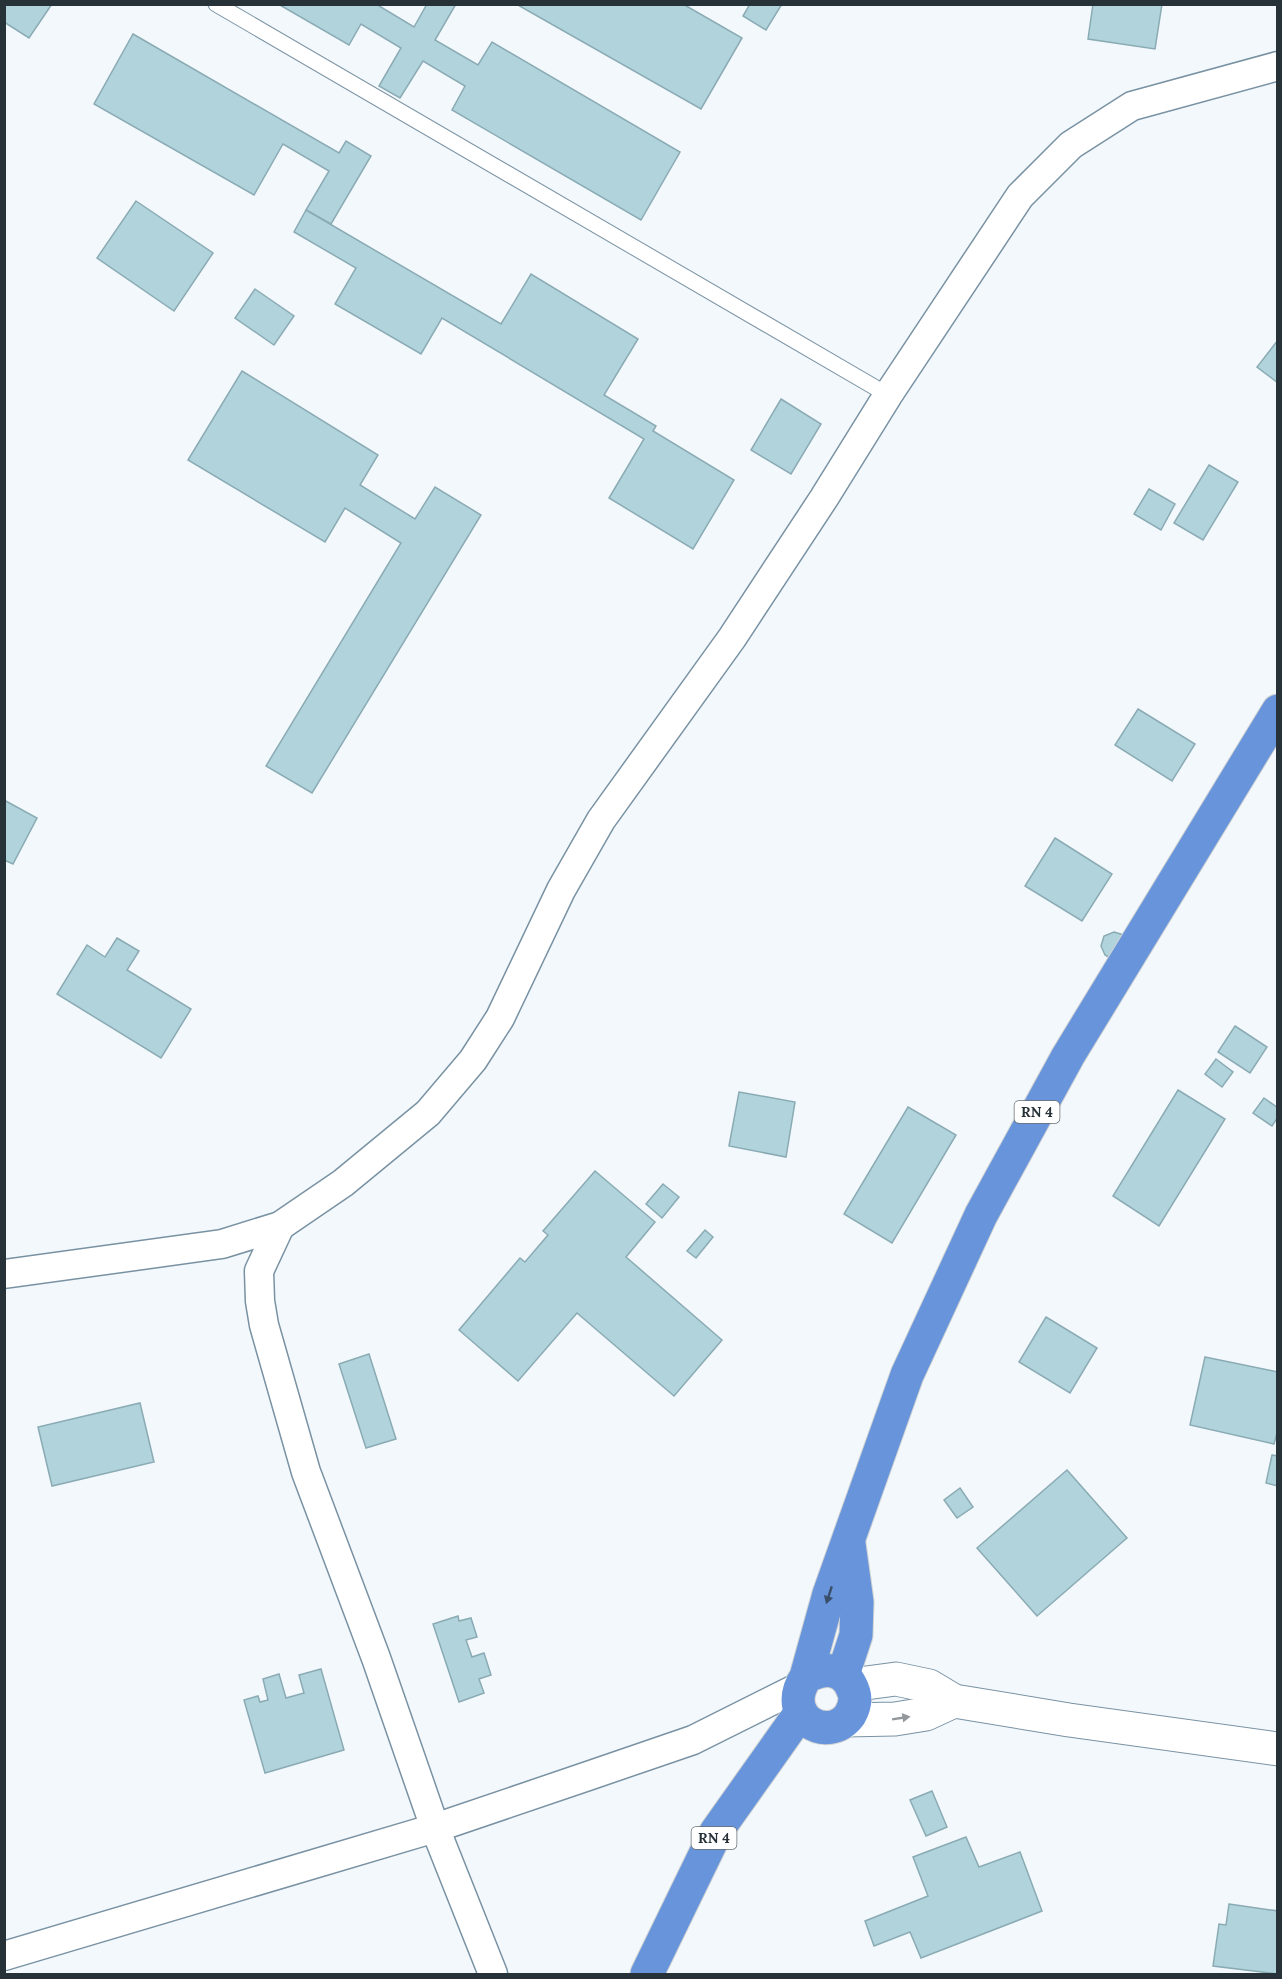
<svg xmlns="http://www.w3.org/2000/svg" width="1282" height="1979" viewBox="0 0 1282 1979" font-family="Lora,serif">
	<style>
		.building { fill: #b1d3dc; stroke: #8aabb4; stroke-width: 1.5 }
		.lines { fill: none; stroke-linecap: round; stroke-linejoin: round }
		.lane-casing { stroke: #7992a3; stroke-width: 17 }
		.street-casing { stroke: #7992a3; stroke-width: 31 }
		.secondary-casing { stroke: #7992a3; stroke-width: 35 }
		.highway-casing { stroke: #cfd2d3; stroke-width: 35 }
		.lane { stroke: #fff; stroke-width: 15 }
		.street { stroke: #fff; stroke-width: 28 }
		.secondary { stroke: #fff; stroke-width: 33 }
		.highway { stroke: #6794da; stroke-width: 33 }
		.oneway { fill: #3a4f69 }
		.oneway2 { fill: #93989c }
		.labels { text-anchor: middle; stroke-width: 5; stroke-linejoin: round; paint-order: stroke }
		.shield { fill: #fff; stroke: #686f74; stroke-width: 1.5 }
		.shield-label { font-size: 14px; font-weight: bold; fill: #273138 }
	</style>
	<rect width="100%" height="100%" fill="#f3f8fc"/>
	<g class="building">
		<polygon points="4,4 52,4 29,38 4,22"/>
		<polygon points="278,4 376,4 414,27 427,4 456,4 435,40 478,65 492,42 680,152 641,220 452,110 465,86 423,61 400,98 379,86 401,48 361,24 349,45"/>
		<polygon points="516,4 683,4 742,38 701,109"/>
		<polygon points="750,4 782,4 766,30 743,16"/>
		<polygon points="1093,4 1162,4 1155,49 1088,39"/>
		<polygon points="133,34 339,153 346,141 371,156 331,224 306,210 329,171 283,144 254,195 94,104"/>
		<polygon points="136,201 213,253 174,311 97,258"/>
		<polygon points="306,210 501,324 531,274 638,339 604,395 656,426 653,431 734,480 693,549 609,498 644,439 442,318 421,354 335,304 356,268 294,232"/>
		<polygon points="255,289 294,316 274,345 235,318"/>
		<polygon points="1278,340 1278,383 1257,367"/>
		<polygon points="242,371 378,455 360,485 415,519 435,487 481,515 312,793 266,766 401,543 345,508 325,542 188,460"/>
		<polygon points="781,399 821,424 791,474 751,450"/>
		<polygon points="1209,465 1238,482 1203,540 1174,523"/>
		<polygon points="1149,489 1175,504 1161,530 1134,514"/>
		<polygon points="1138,709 1195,744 1172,781 1115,745"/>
		<polygon points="4,800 37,818 13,864 4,860"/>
		<polygon points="1055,838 1112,874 1082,921 1025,886"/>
		<polygon points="1114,932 1124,935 1110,958 1105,955 1101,946 1104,936"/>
		<polygon points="117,938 139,951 127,970 191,1009 161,1058 57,994 87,945 105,957"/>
		<polygon points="1235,1026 1267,1047 1250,1073 1218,1052"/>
		<polygon points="1216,1059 1233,1072 1222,1087 1205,1074"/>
		<polygon points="1178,1090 1225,1119 1159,1226 1113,1196"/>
		<polygon points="739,1092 795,1102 786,1157 729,1146"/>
		<polygon points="1264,1098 1278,1108 1278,1117 1272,1126 1253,1113"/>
		<polygon points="908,1107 956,1135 892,1243 844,1214"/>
		<polygon points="595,1171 655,1222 626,1257 722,1340 674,1396 577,1313 518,1381 459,1330 520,1258 525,1262 548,1235 543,1231"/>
		<polygon points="663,1184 679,1197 662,1218 646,1204"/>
		<polygon points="705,1230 713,1237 696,1258 687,1251"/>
		<polygon points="1046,1317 1097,1348 1070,1393 1019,1362"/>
		<polygon points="369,1354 396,1439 366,1448 339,1364"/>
		<polygon points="1205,1357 1278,1372 1278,1429 1274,1444 1190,1425"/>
		<polygon points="140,1403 154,1462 52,1486 38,1427"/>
		<polygon points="1272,1455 1278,1456 1278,1486 1266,1483"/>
		<polygon points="1067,1470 1127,1538 1037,1616 977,1548"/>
		<polygon points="960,1488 973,1507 957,1518 944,1500"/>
		<polygon points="458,1616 459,1621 471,1618 477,1637 466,1640 472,1657 484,1653 491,1675 479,1679 484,1693 459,1702 433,1624"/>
		<polygon points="321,1669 344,1750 265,1773 244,1700 258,1696 260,1702 268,1700 263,1679 279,1674 286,1698 304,1693 299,1675"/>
		<polygon points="932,1791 947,1827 926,1836 910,1800"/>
		<polygon points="966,1837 979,1867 1020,1852 1042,1911 921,1958 910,1932 874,1946 865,1921 928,1896 913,1857"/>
		<polygon points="1229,1904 1278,1911 1278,1974 1213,1966 1219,1924 1226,1925"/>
	</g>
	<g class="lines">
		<defs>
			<polyline id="lane" points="216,4 888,395"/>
			<g id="street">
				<polyline points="280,1226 259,1271 260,1301 264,1325 306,1472 376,1658 435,1828 493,1974"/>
				<polyline points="4,1274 222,1244 280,1226 343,1183 428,1113 473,1060 500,1018 561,890 601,820 732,638 824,498 888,395 1020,196 1071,145 1132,106 1278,66"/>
				<polyline points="4,1956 435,1828 588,1776 693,1740 799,1687"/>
			</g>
			<g id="secondary">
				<polyline points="851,1685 896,1679 929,1686 954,1701 1069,1720 1278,1749"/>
				<polyline points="846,1720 895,1719 926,1714 954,1701"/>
			</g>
			<g id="highway">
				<polyline points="843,1675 856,1635 857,1602 849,1544"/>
				<path d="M806,1677C827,1666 846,1668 854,1693C856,1700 854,1708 850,1715C828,1745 779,1717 806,1677L829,1594L907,1375L981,1215L1068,1056L1278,711"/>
				<polyline points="647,1974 716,1832 801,1712"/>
			</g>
		</defs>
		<use href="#lane" class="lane-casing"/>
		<use href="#street" class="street-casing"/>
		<use href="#secondary" class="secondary-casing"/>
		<use href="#highway" class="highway-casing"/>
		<use href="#lane" class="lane"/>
		<use href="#street" class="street"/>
		<use href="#secondary" class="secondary"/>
		<use href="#highway" class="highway"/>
	</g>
	<defs><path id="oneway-solid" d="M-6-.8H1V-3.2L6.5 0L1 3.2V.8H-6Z" transform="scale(1.5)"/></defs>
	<use class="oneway" href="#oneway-solid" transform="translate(829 1595) rotate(108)"/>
	<use class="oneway2" href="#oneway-solid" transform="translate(901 1718) rotate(-9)"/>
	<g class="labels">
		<g class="shield">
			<rect x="1014.5" y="1101" width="45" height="22" rx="4.5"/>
			<rect x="691.5" y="1827" width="45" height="22" rx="4.5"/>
		</g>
		<g class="shield-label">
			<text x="1037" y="1117">RN 4</text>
			<text x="714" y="1843">RN 4</text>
		</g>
	</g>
	<rect width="1282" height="1979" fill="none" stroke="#273138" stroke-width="12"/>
</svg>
